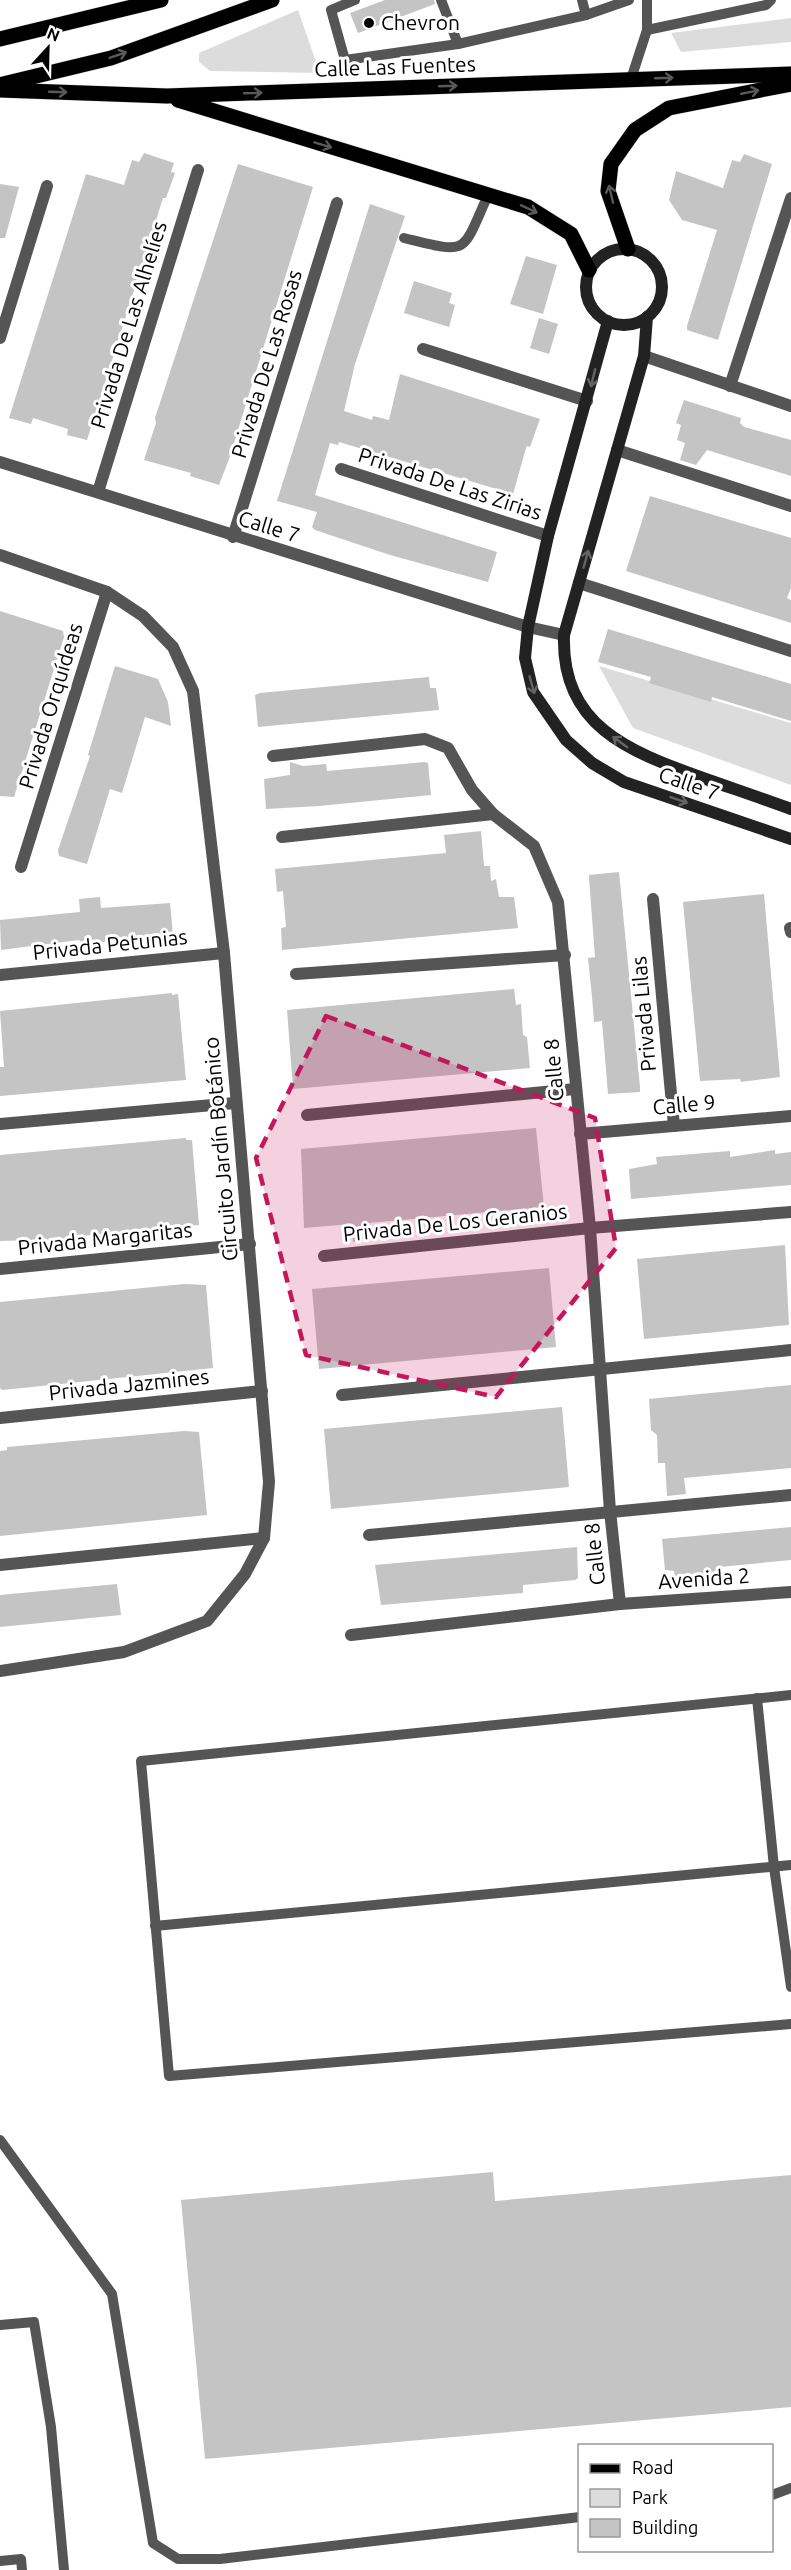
<svg xmlns="http://www.w3.org/2000/svg" width="791" height="2570" viewBox="0 0 791 2570" font-family="Ubuntu,sans-serif">
	<style>
		.green { fill: #dcdcdc }
		.building { fill: #c4c4c4 }
		.lines { fill: none; stroke-linecap: round; stroke-linejoin: round }
		.primary-casing { stroke: #dbdbdb; stroke-width: 16 }
		.service { stroke: #555; stroke-width: 10 }
		.minor { stroke: #555; stroke-width: 12 }
		.tertiary { stroke: #555; stroke-width: 12 }
		.secondary { stroke: #222; stroke-width: 12 }
		.primary { stroke: #000; stroke-width: 15 }
		.oneway { stroke: #595959 }
		.oneway2 { stroke: #646464 }
		.marked { fill: #c2185b; fill-opacity: 0.2; stroke: #c2185b; stroke-width: 4.5; stroke-dasharray: 12 8; stroke-linejoin: round }
		.poi-dot { fill: #000; stroke: #fff; stroke-width: 2 }
		.labels { text-anchor: middle; stroke-width: 6; stroke-linejoin: round; paint-order: stroke }
		.poi-label { font-size: 21px; fill: #000; stroke: #fff; text-anchor: start }
		.street-label { font-size: 21px; fill: #000; stroke: #fff }
	</style>
	<rect width="100%" height="100%" fill="#fff"/>
	<g class="green">
		<polygon points="298,10 320,73 210,71 199,62 199,53"/>
		<polygon points="791,18 791,42 681,52 671,33"/>
		<polygon points="599,666 791,723 791,785 633,728"/>
	</g>
	<g class="building">
		<polygon points="385,0 434,0 435,4 358,33 350,13"/>
		<polygon points="144,153 174,163 171,172 175,173 166,198 163,198 87,440 67,435 68,429 33,418 31,424 9,418 86,174 124,185 132,160 139,162"/>
		<polygon points="744,154 772,164 718,340 687,330 687,326 717,230 682,220 669,200 676,171 723,188 732,160 740,162"/>
		<polygon points="238,164 313,187 229,459 219,485 190,476 191,473 144,460 156,423 155,418"/>
		<polygon points="0,184 19,187 5,238 0,238"/>
		<polygon points="370,204 405,216 355,364 344,411 372,420 373,416 389,420 400,374 540,419 530,447 527,446 526,448 513,494 339,442 338,445 330,443 315,495 497,552 488,582 390,555 315,530 312,527 317,512 277,501"/>
		<polygon points="526,256 557,265 543,314 510,304"/>
		<polygon points="414,281 452,293 449,303 455,305 449,327 404,313"/>
		<polygon points="539,318 558,324 549,354 530,348"/>
		<polygon points="684,400 741,418 740,423 744,427 791,440 791,476 707,450 696,465 680,460 685,443 677,440 681,425 676,423"/>
		<polygon points="650,496 791,538 791,588 787,598 791,600 791,623 626,571"/>
		<polygon points="0,611 63,631 64,637 14,797 0,796"/>
		<polygon points="608,629 791,684 791,721 712,697 711,702 649,683 651,677 598,662"/>
		<polygon points="115,666 158,679 168,702 171,726 145,717 122,793 110,789 87,864 59,856 58,850 90,756 88,755"/>
		<polygon points="429,677 430,688 436,688 439,710 258,727 255,695 260,693"/>
		<polygon points="290,762 303,766 326,764 327,771 425,762 428,763 431,795 319,806 266,809 264,779 290,775"/>
		<polygon points="481,831 484,866 490,866 491,881 496,879 499,897 514,897 518,928 282,950 281,928 286,927 283,891 277,892 275,869 446,853 444,835"/>
		<polygon points="619,872 640,1087 640,1092 608,1094 602,1021 594,1022 592,997 588,958 595,957 589,878 589,875"/>
		<polygon points="764,894 780,1077 741,1082 740,1079 700,1081 683,902"/>
		<polygon points="100,897 101,908 170,903 173,935 83,944 79,940 1,950 0,920 80,912 79,899"/>
		<polygon points="514,989 516,1005 521,1004 523,1035 527,1037 530,1068 293,1089 287,1010"/>
		<polygon points="172,993 172,995 178,994 186,1080 0,1096 0,1067 4,1067 0,1011"/>
		<polygon points="536,1128 544,1207 369,1223 371,1240 353,1242 351,1224 304,1228 301,1149"/>
		<polygon points="186,1138 186,1140 192,1140 199,1225 126,1231 75,1237 75,1239 0,1241 0,1155"/>
		<polygon points="775,1150 775,1154 791,1152 791,1185 631,1199 629,1169 657,1164 656,1157 730,1151 730,1157"/>
		<polygon points="785,1245 789,1325 644,1339 637,1259"/>
		<polygon points="549,1268 556,1347 319,1369 312,1289"/>
		<polygon points="184,1284 206,1285 213,1368 32,1387 2,1390 0,1388 0,1302"/>
		<polygon points="791,1385 791,1468 684,1478 686,1494 667,1496 665,1463 658,1463 657,1435 651,1430 649,1399"/>
		<polygon points="562,1407 569,1487 331,1509 324,1429"/>
		<polygon points="184,1431 199,1432 207,1515 0,1536 0,1451 7,1450 7,1447"/>
		<polygon points="791,1527 791,1560 720,1567 720,1574 691,1577 675,1578 674,1571 665,1570 662,1539"/>
		<polygon points="577,1547 578,1578 575,1580 523,1585 523,1593 381,1605 375,1565"/>
		<polygon points="117,1584 121,1615 0,1627 0,1595"/>
		<polygon points="493,2172 495,2201 791,2175 791,2407 205,2459 181,2200"/>
	</g>
	<g class="lines">
		<defs>
			<g id="primary">
				<polyline points="0,39 161,0"/>
				<polyline points="3,84 111,58 272,0"/>
				<polyline points="0,90 167,96 791,74"/>
				<polyline points="178,100 528,207 571,234 589,270"/>
				<polyline points="628,249 608,191 611,164 635,130 669,108 791,84"/>
			</g>
		</defs>
		<use href="#primary" class="primary-casing"/>
		<g class="service">
			<polyline points="355,0 331,10 345,60 458,44 586,15 582,0"/>
			<polyline points="441,0 458,44"/>
			<polyline points="586,15 629,0"/>
			<polyline points="647,30 766,5 771,0"/>
			<polyline points="631,79 647,30 647,0"/>
			<path d="M404,238C470,254 461,255 488,195"/>
			<polyline points="791,1695 141,1761 169,2076 791,2024"/>
			<polyline points="757,1698 774,1867 791,1987"/>
			<polyline points="155,1926 791,1865"/>
			<polyline points="0,2140 112,2294 153,2543 178,2559 220,2559 580,2517"/>
			<polyline points="0,2325 34,2322 51,2427 64,2570"/>
			<polyline points="772,2495 791,2488"/>
			<polyline points="0,2561 21,2559 22,2570"/>
		</g>
		<g class="minor">
			<polyline points="0,338 47,186"/>
			<polyline points="423,349 587,401"/>
			<polyline points="644,356 791,406"/>
			<polyline points="730,386 791,198"/>
			<polyline points="617,450 791,506"/>
			<polyline points="0,462 528,627 564,635"/>
			<polyline points="341,469 548,536"/>
			<polyline points="98,492 198,170"/>
			<polyline points="233,537 337,203"/>
			<polyline points="579,583 791,651"/>
			<polyline points="273,756 425,739 448,748 472,790 493,814 534,846 558,902 590,1228 610,1511 620,1604 351,1635"/>
			<polyline points="282,837 493,814"/>
			<polyline points="21,867 107,592"/>
			<polyline points="653,899 674,1126"/>
			<polyline points="790,928 791,932"/>
			<polyline points="296,974 565,955"/>
			<polyline points="0,975 224,953"/>
			<polyline points="307,1115 575,1089"/>
			<polyline points="0,1124 235,1103"/>
			<polyline points="580,1134 791,1116"/>
			<polyline points="324,1256 590,1228 791,1212"/>
			<polyline points="0,1269 250,1244"/>
			<polyline points="342,1395 791,1350"/>
			<polyline points="0,1418 262,1391"/>
			<polyline points="369,1535 791,1495"/>
			<polyline points="0,1565 264,1538"/>
		</g>
		<g class="tertiary">
			<polyline points="0,555 107,592 143,616 173,647 193,691 224,953 269,1482 264,1538 245,1574 207,1621 124,1652 0,1671"/>
			<polyline points="620,1604 791,1592"/>
		</g>
		<g class="secondary">
			<circle cx="624" cy="287" r="38"/>
			<path d="M647,317L644,356L564,635C561,726 629,751 700,777C731,788 761,798 791,809"/>
			<polyline points="608,321 548,536 528,627 525,658 533,692 566,740 592,763 624,782 791,839"/>
		</g>
		<use href="#primary" class="primary"/>
	</g>
	<defs><path id="oneway-shaft" d="M-6 0H5M1.5-3L5.5 0L1.5 3" fill="none" stroke-width="1.6" stroke-linecap="round" stroke-linejoin="round" transform="scale(1.5)"/></defs>
	<g class="oneway">
		<use href="#oneway-shaft" transform="translate(118 55) rotate(-19)"/>
		<use href="#oneway-shaft" transform="translate(664 78) rotate(-2)"/>
		<use href="#oneway-shaft" transform="translate(448 86) rotate(-2)"/>
		<use href="#oneway-shaft" transform="translate(58 92) rotate(2)"/>
		<use href="#oneway-shaft" transform="translate(750 92) rotate(-11)"/>
		<use href="#oneway-shaft" transform="translate(253 93) rotate(-2)"/>
		<use href="#oneway-shaft" transform="translate(323 145) rotate(17)"/>
		<use href="#oneway-shaft" transform="translate(611 194) rotate(-103)"/>
		<use href="#oneway-shaft" transform="translate(529 209) rotate(25)"/>
	</g>
	<g class="oneway2">
		<use href="#oneway-shaft" transform="translate(593 378) rotate(104)"/>
		<use href="#oneway-shaft" transform="translate(586 559) rotate(-74)"/>
		<use href="#oneway-shaft" transform="translate(532 685) rotate(74)"/>
		<use href="#oneway-shaft" transform="translate(620 742) rotate(-144)"/>
		<use href="#oneway-shaft" transform="translate(679 800) rotate(19)"/>
	</g>
	<path class="marked" d="M326,1016L595,1118L616,1248L496,1397L306,1355L256,1158Z"/>
	<circle class="poi-dot" cx="369" cy="23" r="6"/>
	<g class="labels">
		<g class="poi-label">
			<text x="381" y="30">Chevron</text>
		</g>
		<g class="street-label">
			<text transform="translate(395 67) rotate(-2)" y="7">Calle Las Fuentes</text>
			<text transform="translate(129 325) rotate(-73)" y="7">Privada De Las Alhelíes</text>
			<text transform="translate(267 364) rotate(-73)" y="7">Privada De Las Rosas</text>
			<text transform="translate(450 484) rotate(18)" y="7">Privada De Las Zirias</text>
			<text transform="translate(269 527) rotate(17)" y="7">Calle 7</text>
			<text transform="translate(51 706) rotate(-73)" y="7">Privada Orquídeas</text>
			<text transform="translate(689 784) rotate(19)" y="7">Calle 7</text>
			<text transform="translate(110 945) rotate(-6)" y="7">Privada Petunias</text>
			<text transform="translate(644 1014) rotate(-95)" y="7">Privada Lilas</text>
			<text transform="translate(554 1070) rotate(-95)" y="7">Calle 8</text>
			<text transform="translate(684 1105) rotate(-5)" y="7">Calle 9</text>
			<text transform="translate(221 1149) rotate(-95)" y="7">Circuito Jardín Botánico</text>
			<text transform="translate(455 1223) rotate(-6)" y="7">Privada De Los Geranios</text>
			<text transform="translate(105 1239) rotate(-6)" y="7">Privada Margaritas</text>
			<text transform="translate(129 1385) rotate(-6)" y="7">Privada Jazmines</text>
			<text transform="translate(595 1554) rotate(-96)" y="7">Calle 8</text>
			<text transform="translate(704 1579) rotate(-4)" y="7">Avenida 2</text>
		</g>
	</g>
	<rect x="578" y="2444" width="195" height="108" fill="#ffffff" stroke="#999999" stroke-width="1.5"/>
	<rect x="590" y="2464" width="30" height="9" fill="#000000" stroke="#999999" stroke-width="1.5"/>
	<text x="632" y="2474" font-size="18" fill="#000000">Road</text>
	<rect x="590" y="2489" width="30" height="18" fill="#dcdcdc" stroke="#999999" stroke-width="1.5"/>
	<text x="632" y="2504" font-size="18" fill="#000000">Park</text>
	<rect x="590" y="2519" width="30" height="18" fill="#c4c4c4" stroke="#999999" stroke-width="1.5"/>
	<text x="632" y="2534" font-size="18" fill="#000000">Building</text>
	<g transform="translate(48 48) rotate(22)" stroke="#ffffff" stroke-width="4.5" paint-order="stroke">
	<path d="M0-4.5L10 22L0 15L-10 22Z" fill="#000000"/>
	<text y="-9" font-size="16" font-weight="bold" text-anchor="middle" fill="#000000">N</text>
	</g>
</svg>
